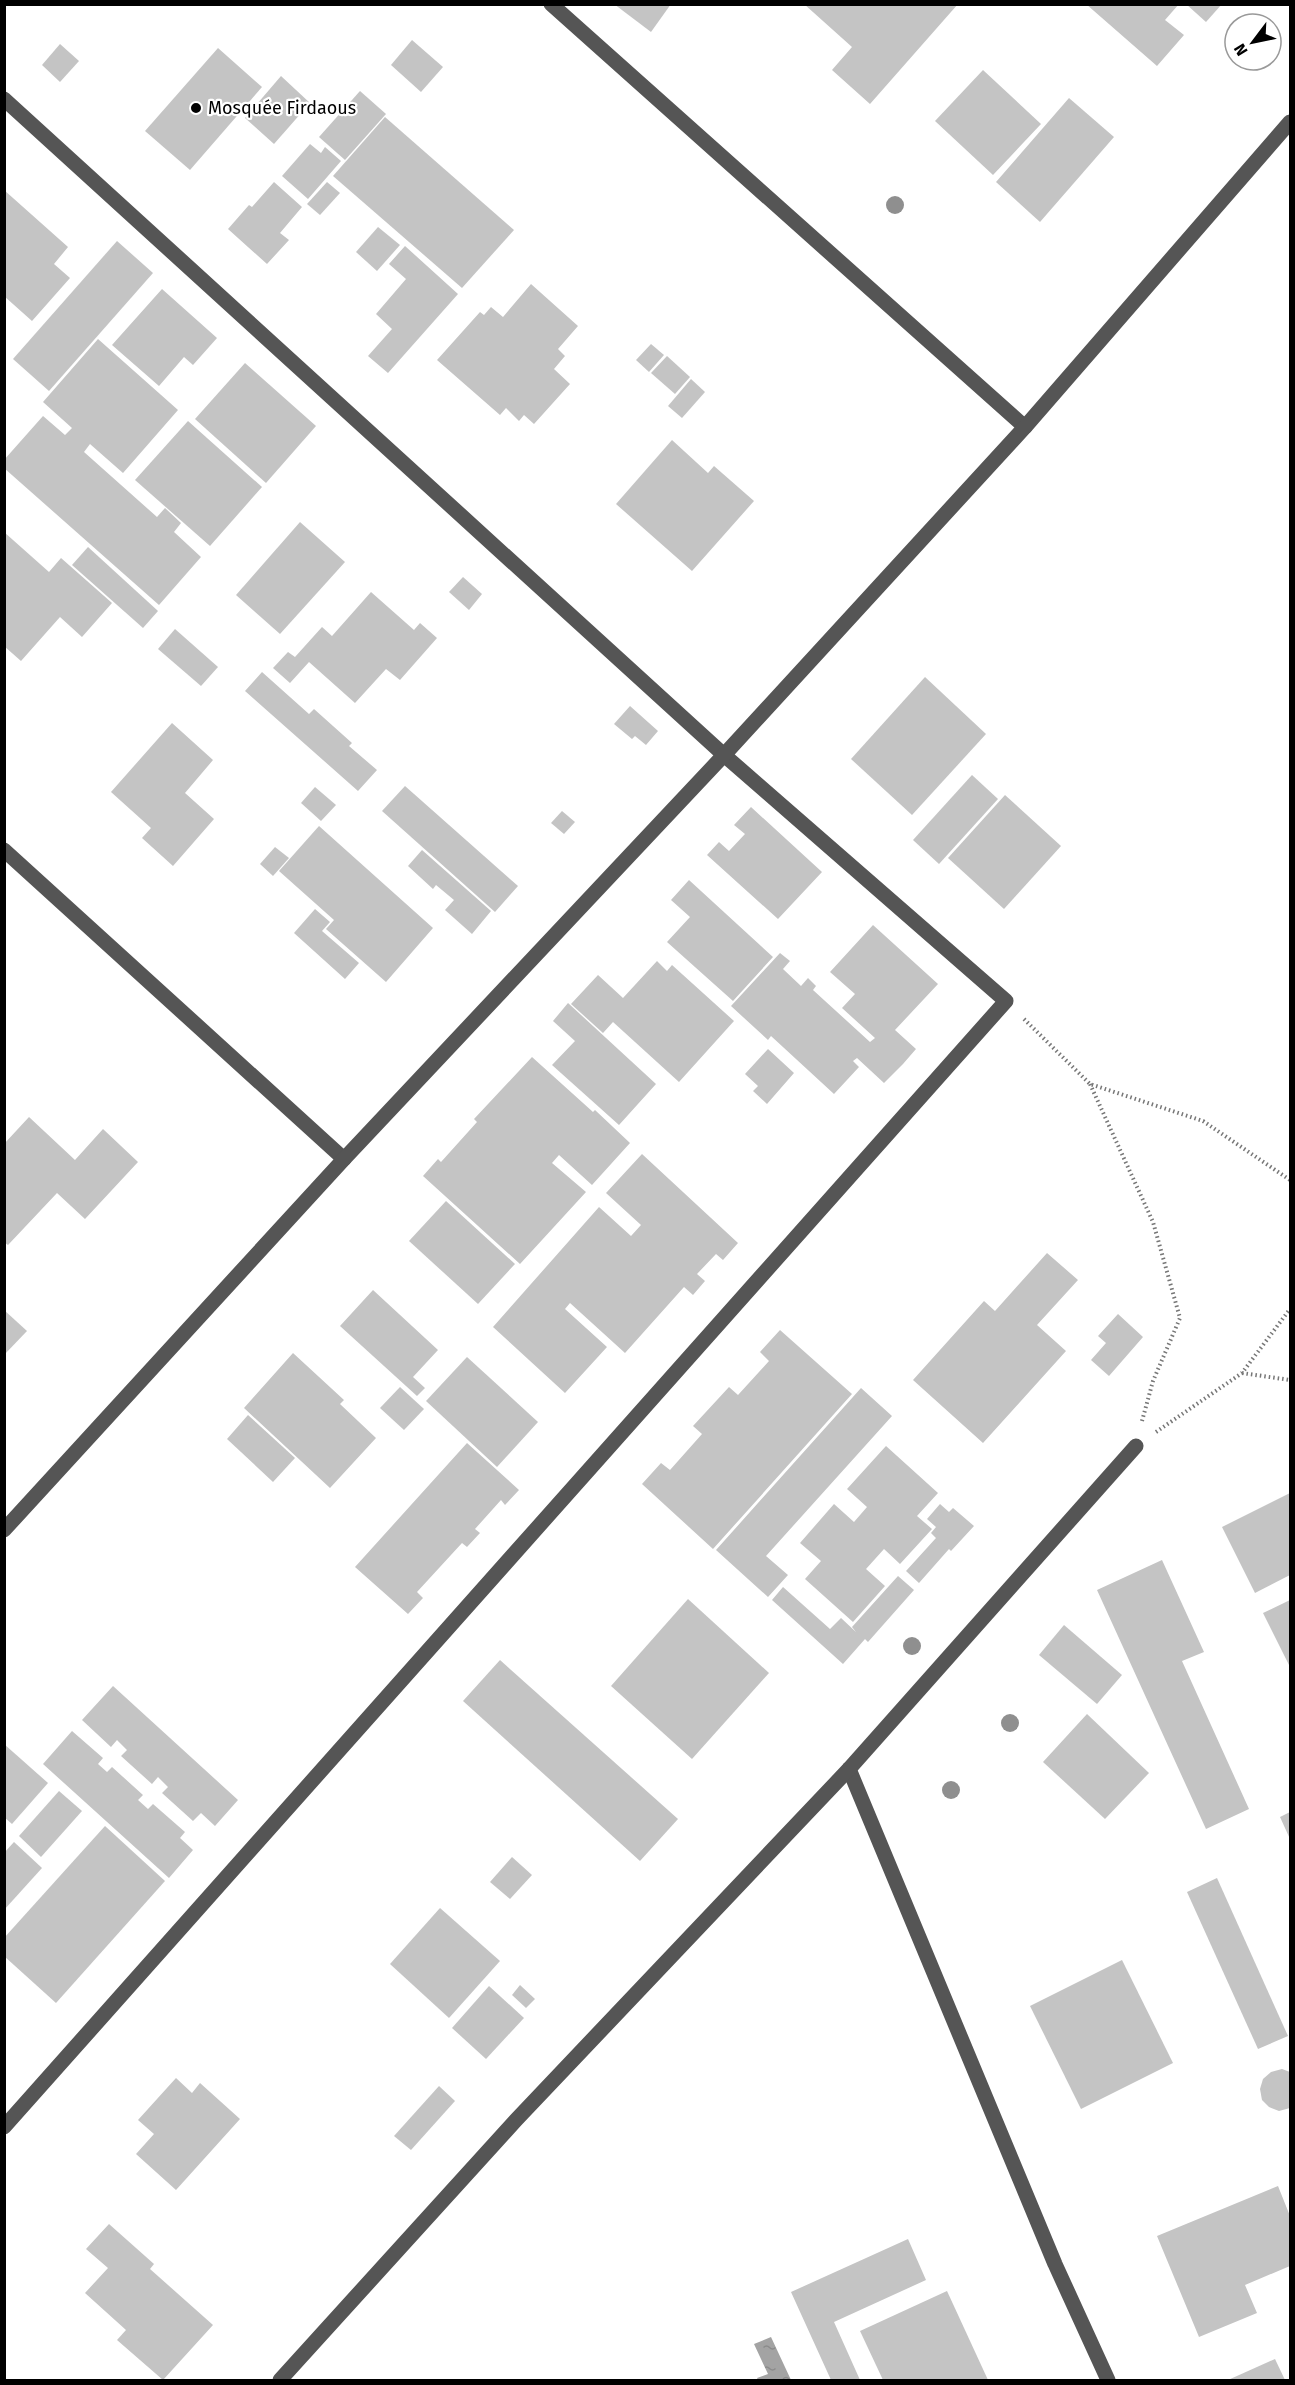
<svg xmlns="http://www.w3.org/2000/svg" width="1295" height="2385" viewBox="0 0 1295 2385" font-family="'Fira Sans',sans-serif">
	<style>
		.water { fill: url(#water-ripples) }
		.building { fill: #c4c4c4 }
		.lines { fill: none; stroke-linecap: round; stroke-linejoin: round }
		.path { stroke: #777; stroke-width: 4; stroke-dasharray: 1.5 3; stroke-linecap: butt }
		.minor { stroke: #555; stroke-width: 15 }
		.tree { fill: #8f8f8f }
		.poi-dot { fill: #000; stroke: #fff; stroke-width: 2 }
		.labels { text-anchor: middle; stroke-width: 4.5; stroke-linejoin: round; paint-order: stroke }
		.poi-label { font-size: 18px; fill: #000; stroke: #fff; text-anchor: start }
	</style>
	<defs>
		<pattern id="water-ripples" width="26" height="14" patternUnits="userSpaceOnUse" patternTransform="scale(1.5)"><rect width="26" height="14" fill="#a3a3a3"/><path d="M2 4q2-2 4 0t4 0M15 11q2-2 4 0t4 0" fill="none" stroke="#8b8b8b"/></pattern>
	</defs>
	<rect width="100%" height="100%" fill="#fff"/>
	<polygon class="water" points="771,2337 791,2380 758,2380 757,2378 768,2374 754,2344"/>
	<g class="building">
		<polygon points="614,4 671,4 651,32"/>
		<polygon points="804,4 958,4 870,104 832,70 852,47"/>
		<polygon points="1086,4 1179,4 1165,20 1184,35 1157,66"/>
		<polygon points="1186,4 1222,4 1206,22"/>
		<polygon points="412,40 443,67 421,92 391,65"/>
		<polygon points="60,44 79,61 60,82 42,65"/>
		<polygon points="218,48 262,87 190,170 145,131"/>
		<polygon points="983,70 1041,124 993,175 935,121"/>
		<polygon points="281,76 310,103 274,144 245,118"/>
		<polygon points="360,91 386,114 345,160 319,137"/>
		<polygon points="1069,98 1114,137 1040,222 996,182"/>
		<polygon points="385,117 514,230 462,288 333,176"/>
		<polygon points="310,144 321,153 325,147 341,161 308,199 282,176"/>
		<polygon points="274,182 302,207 280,233 289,240 267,264 228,229 249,205 252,207"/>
		<polygon points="327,182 340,193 320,215 307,204"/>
		<polygon points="4,190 68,247 54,264 70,278 32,321 4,296"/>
		<polygon points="378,227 400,245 377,271 356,252"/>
		<polygon points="117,241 153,273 49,391 13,359"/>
		<polygon points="405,246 458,294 388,373 368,356 392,329 376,314 406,279 389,264"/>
		<polygon points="531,284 578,326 558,349 565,356 554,369 570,384 534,424 524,415 519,421 506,408 500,415 437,360 480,312 484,315 491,307 503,317"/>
		<polygon points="162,289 217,338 193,365 184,357 159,386 112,345"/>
		<polygon points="98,339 178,410 123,473 90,444 84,452 157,517 165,508 181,523 174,532 201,557 159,605 4,468 4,460 43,416 65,435 72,428 43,402"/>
		<polygon points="651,344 664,355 649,372 636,360"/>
		<polygon points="667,356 690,377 675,394 651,373"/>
		<polygon points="245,363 316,426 266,483 195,419"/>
		<polygon points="691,379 705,392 682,418 668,406"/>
		<polygon points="188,421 262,487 210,546 135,480"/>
		<polygon points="672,440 708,473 714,466 754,501 692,571 616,504"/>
		<polygon points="300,522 345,562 280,634 236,595"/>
		<polygon points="4,532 49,572 61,558 112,603 82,637 60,617 21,661 4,646"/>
		<polygon points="88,547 158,611 143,628 72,565"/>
		<polygon points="463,577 482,594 469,610 449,592"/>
		<polygon points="371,592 414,630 420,623 437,638 400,680 386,669 355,703 309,662 290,683 273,668 288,652 295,657 322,627 332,636"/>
		<polygon points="175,629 218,667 201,686 158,649"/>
		<polygon points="262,672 309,714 314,709 352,743 349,746 377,770 358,791 245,691"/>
		<polygon points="925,677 986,734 912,815 851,759"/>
		<polygon points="630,706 658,731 646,745 635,736 632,739 614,724"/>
		<polygon points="172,723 213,760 185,793 214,819 173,866 142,838 151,828 111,792"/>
		<polygon points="972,775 998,799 939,864 913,840"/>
		<polygon points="405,786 518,886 495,912 382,811"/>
		<polygon points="315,787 336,805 321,821 301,803"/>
		<polygon points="1005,795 1061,846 1004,909 948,858"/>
		<polygon points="751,807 822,872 778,919 707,855 719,842 729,851 745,834 734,825"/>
		<polygon points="562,811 575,822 564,834 551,823"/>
		<polygon points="319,826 433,928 386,982 326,929 334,920 279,871"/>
		<polygon points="275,847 289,858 273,876 260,864"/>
		<polygon points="422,850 491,911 472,934 445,910 454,900 436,885 433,889 408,866"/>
		<polygon points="689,880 773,957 733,1001 667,942 690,917 671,900"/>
		<polygon points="315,909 330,922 322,931 359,963 345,979 294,933"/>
		<polygon points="873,925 938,984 895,1030 916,1049 903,1064 884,1083 857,1058 853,1061 859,1067 834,1094 771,1036 768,1040 731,1006 780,953 790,961 783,969 801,986 808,978 816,986 813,990 870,1042 875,1038 842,1008 855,994 830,972"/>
		<polygon points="657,961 667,971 672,965 734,1021 679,1082 613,1022 603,1033 571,1004 598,975 623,998"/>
		<polygon points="568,1003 656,1084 619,1125 552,1065 575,1041 553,1021"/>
		<polygon points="768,1049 794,1073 767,1104 753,1091 758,1086 745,1074"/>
		<polygon points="532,1057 593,1112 595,1110 630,1143 592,1185 559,1155 552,1163 586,1192 520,1264 423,1176 438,1159 441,1162 477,1122 474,1119"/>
		<polygon points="29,1117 75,1160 103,1129 138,1162 85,1219 57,1193 8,1245 4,1242 4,1144"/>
		<polygon points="642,1154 738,1243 723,1260 716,1254 697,1274 705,1281 693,1295 684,1287 625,1353 570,1303 565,1309 607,1347 565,1393 493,1327 599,1207 631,1236 641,1225 606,1193"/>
		<polygon points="446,1201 515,1264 478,1304 409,1241"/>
		<polygon points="1047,1253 1078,1280 1037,1325 1066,1351 983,1443 913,1380 984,1301 995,1311"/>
		<polygon points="373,1290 438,1350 413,1377 425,1388 417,1396 340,1326"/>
		<polygon points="4,1310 27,1331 4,1355"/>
		<polygon points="1118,1314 1143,1337 1109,1376 1091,1360 1106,1343 1098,1336"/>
		<polygon points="780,1330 852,1394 713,1549 642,1484 661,1463 670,1470 702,1434 693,1426 729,1387 738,1395 769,1361 760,1352"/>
		<polygon points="293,1353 344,1400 340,1404 376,1438 330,1488 244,1408"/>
		<polygon points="467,1357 538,1422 497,1467 426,1401"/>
		<polygon points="400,1387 424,1409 404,1430 380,1408"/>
		<polygon points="861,1388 892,1416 766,1556 788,1575 768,1597 716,1550"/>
		<polygon points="248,1415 295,1458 273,1482 227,1439"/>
		<polygon points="467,1443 519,1490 505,1505 501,1500 475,1529 480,1533 467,1547 462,1543 417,1592 423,1598 408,1614 355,1567"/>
		<polygon points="886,1446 938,1493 917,1516 932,1529 900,1564 884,1549 866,1569 885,1586 853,1622 805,1579 821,1561 800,1543 834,1504 854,1522 867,1507 847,1489"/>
		<polygon points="1290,1493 1290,1575 1255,1593 1222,1527"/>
		<polygon points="940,1504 949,1512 953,1508 974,1526 951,1551 949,1549 919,1583 906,1571 936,1538 931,1533 936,1527 927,1519"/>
		<polygon points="1162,1560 1204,1652 1182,1661 1249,1809 1206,1829 1097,1590"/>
		<polygon points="898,1576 914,1590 868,1642 865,1639 843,1664 772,1600 783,1587 830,1629 841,1618 856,1632 852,1627"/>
		<polygon points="688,1599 769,1673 692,1759 611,1686"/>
		<polygon points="1290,1600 1290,1667 1263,1613"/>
		<polygon points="1064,1625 1122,1675 1097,1704 1039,1655"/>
		<polygon points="500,1660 678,1819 640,1861 463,1701"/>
		<polygon points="113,1686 238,1800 215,1826 201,1813 193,1821 162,1793 168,1787 158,1777 152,1784 121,1756 127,1750 117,1740 111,1747 82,1720"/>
		<polygon points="1087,1714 1149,1773 1105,1819 1043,1762"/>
		<polygon points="72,1731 103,1758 98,1764 107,1772 112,1767 143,1795 138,1800 148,1809 153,1804 185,1832 180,1838 193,1850 169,1878 43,1764"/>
		<polygon points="4,1744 48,1783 12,1824 4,1817"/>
		<polygon points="59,1791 82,1811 41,1857 19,1836"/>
		<polygon points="1290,1812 1290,1839 1280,1817"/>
		<polygon points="105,1826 165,1881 56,2003 4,1956 4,1938"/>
		<polygon points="14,1842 42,1868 4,1910 4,1853"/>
		<polygon points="512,1857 532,1875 510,1899 490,1882"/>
		<polygon points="1217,1878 1288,2036 1258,2049 1187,1892"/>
		<polygon points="440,1908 500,1961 449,2018 390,1964"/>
		<polygon points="1122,1960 1173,2063 1081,2109 1030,2006"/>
		<polygon points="520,1985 535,1999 526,2008 512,1995"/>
		<polygon points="489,1986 524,2018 486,2059 452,2028"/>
		<polygon points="1282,2069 1290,2072 1290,2108 1279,2111 1269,2107 1262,2100 1260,2089 1263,2079 1271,2072"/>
		<polygon points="176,2078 192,2093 200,2083 240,2119 176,2190 136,2154 154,2134 138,2120"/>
		<polygon points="439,2086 455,2101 411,2150 394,2136"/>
		<polygon points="1278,2186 1290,2216 1290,2266 1245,2285 1257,2313 1199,2337 1157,2236"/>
		<polygon points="109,2224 154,2264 150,2269 213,2325 163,2380 117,2340 126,2330 85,2293 108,2268 86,2249"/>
		<polygon points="908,2239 926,2280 834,2322 860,2380 831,2380 791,2292"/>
		<polygon points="947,2291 988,2380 883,2380 860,2331"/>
		<polygon points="1275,2359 1285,2380 1228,2380"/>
	</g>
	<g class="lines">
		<g class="path">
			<polyline points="1024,1019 1090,1084 1203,1121 1290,1180"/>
			<polyline points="1090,1084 1153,1222 1180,1318 1153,1381 1142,1421"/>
			<polyline points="1242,1373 1290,1380"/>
			<polyline points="1156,1432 1242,1373 1290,1309"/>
		</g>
		<g class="minor">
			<polyline points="551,4 1025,427"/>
			<polyline points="4,99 724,755 1006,1001 4,2127"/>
			<polyline points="4,850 344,1159"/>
			<polyline points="4,1530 344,1159 724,755 1025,427 1290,122"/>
			<polyline points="849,1769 1055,2264 1108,2380"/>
			<polyline points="280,2380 516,2120 849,1769 1136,1446"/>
		</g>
	</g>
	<g class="tree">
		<circle cx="895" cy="205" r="9"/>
		<circle cx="912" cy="1646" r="9"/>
		<circle cx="1010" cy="1723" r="9"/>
		<circle cx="951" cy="1790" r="9"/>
	</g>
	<circle class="poi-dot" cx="196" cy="108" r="6"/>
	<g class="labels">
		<g class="poi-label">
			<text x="208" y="114">Mosquée Firdaous</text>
		</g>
	</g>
	<rect width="1295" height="2385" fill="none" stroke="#000000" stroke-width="12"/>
	<g transform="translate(1253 42) rotate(238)"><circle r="28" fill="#ffffff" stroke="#999999" stroke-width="1.5"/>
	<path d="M0-4.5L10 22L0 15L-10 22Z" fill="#000000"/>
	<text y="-9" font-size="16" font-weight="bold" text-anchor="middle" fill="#000000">N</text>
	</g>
</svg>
